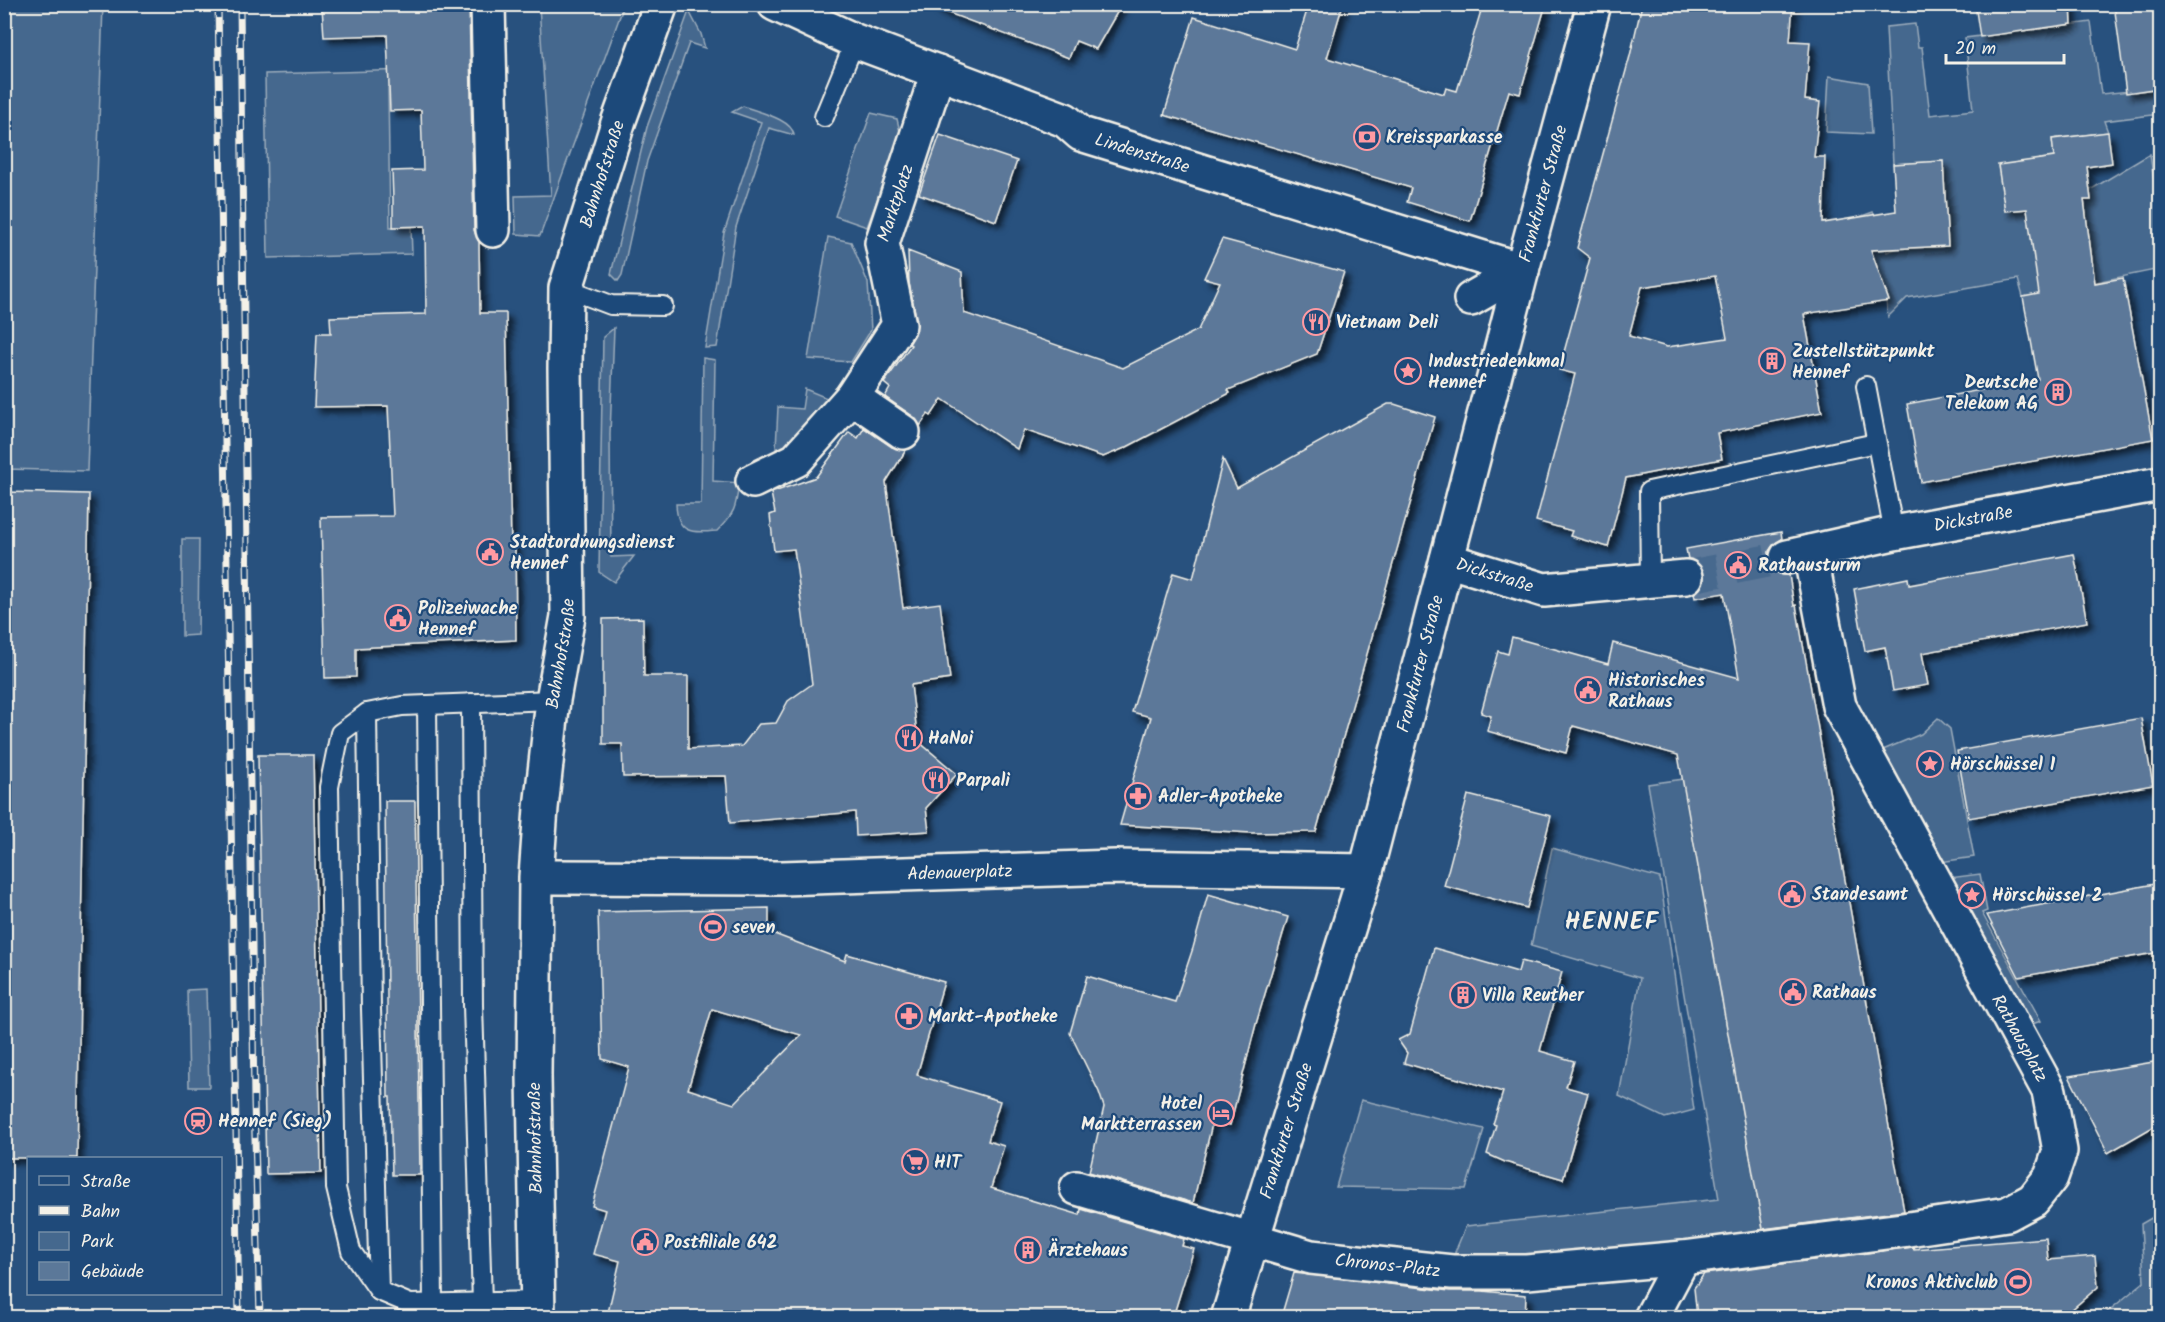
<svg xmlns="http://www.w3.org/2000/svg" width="2165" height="1322" viewBox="0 0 2165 1322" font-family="Kalam,sans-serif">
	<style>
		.green { fill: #45688e; stroke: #9cacbb; stroke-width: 1.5 }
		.building { fill: #5b7899; stroke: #f4f1e8; stroke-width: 1.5; fill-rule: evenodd; filter: url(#shadow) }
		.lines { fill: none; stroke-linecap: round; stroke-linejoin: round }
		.street-tunnel { stroke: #47698e; stroke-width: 33; stroke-dasharray: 33 16; stroke-linecap: butt }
		.lane-casing { stroke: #f4f1e8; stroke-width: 22 }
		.street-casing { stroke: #f4f1e8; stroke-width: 38 }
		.secondary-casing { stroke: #f4f1e8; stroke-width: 38 }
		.lane { stroke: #1f4a7a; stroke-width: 18 }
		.street { stroke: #1f4a7a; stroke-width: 33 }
		.secondary { stroke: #1f4a7a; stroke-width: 33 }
		.rail-casing { stroke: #f4f1e8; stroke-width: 7 }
		.rail { stroke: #1f4a7a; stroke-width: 4.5; stroke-dasharray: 14; stroke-linecap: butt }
		.labels { text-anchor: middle; stroke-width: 4.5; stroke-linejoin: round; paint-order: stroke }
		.poi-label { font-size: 18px; font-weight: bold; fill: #f4f1e8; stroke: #1f4a7a; text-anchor: start }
		.street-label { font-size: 18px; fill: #f4f1e8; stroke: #1f4a7a }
		.district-label { font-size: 24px; font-weight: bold; letter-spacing: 1.5px; fill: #f4f1e8; stroke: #1f4a7a }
	</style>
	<defs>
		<filter id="shadow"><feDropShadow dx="5.5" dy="5.5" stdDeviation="3" flood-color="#0009"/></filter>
	</defs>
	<rect width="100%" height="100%" fill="#28517e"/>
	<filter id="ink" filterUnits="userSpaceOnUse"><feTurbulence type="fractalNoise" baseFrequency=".0167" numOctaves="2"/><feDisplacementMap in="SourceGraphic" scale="12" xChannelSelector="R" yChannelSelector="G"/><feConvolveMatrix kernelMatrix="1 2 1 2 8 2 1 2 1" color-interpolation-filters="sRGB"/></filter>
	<g filter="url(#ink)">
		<g class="green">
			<polygon points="5,4 103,5 87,471 5,469"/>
			<polygon points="539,5 624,5 540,236 516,234 515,196 551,195"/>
			<polygon points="689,11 701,34 705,48 689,43 647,161 622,275 618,281 611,274 647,127"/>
			<polygon points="2091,22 2101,94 2160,88 2160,114 2104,121 2108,132 2052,139 2054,157 1998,166 2005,211 2027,209 2034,259 2091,251 2084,200 2091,199 2090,190 2150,154 2160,223 2160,269 2023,297 2018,279 1907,298 1888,317 1884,287 1859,217 1873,212 1887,252 1898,248 1948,246 1943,161 1893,164 1886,27 1915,24 1918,47 1922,47 1930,115 1973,110 1965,38"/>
			<polygon points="412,70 413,87 388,88 390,227 411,227 412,254 268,258 265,74"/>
			<polygon points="1829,76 1868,83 1871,134 1826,132"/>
			<path d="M743,106C758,112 792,119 794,135L769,128L736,227L717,347L705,348L724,233L761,122L732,112Z"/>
			<polygon points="871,113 897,119 901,136 867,227 835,216"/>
			<polygon points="828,237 851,242 868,283 871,330 851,362 808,359"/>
			<polygon points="614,328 610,434 611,557 634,556 614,582 599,572 603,337"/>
			<path d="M703,358L715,360L713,481L739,483C736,508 735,513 717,531C692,533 677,534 676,504H701Z"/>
			<polygon points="805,389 827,398 793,449 786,453 776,449 778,407 802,409"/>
			<polygon points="182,539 199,539 198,635 182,636"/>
			<polygon points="1938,718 1950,729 1974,857 1940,862 1883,750 1921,734"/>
			<polygon points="1683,779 1764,1236 1519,1260 1456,1259 1455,1252 1466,1226 1719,1199 1648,784"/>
			<polygon points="1552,848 1660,878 1694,1110 1665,1118 1619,1096 1640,978 1531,946"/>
			<polygon points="1980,874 1987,911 1982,913 2041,1021 2029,1025 1949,878"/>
			<polygon points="206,989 209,1087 189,1087 187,990"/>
			<polygon points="1361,1100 1484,1129 1466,1189 1336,1187"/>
			<polygon points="2160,1213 2160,1316 2159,1318 2101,1317 2144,1282 2141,1224"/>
		</g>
		<g class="building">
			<polygon points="339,4 469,4 474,230 479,242 480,313 506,313 511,544 515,544 516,640 356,648 356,677 325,678 321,517 393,516 388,406 314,407 317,333 331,333 330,317 426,314 425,226 393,227 393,199 392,171 423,170 421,110 390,111 387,35 324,37 322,7 339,6"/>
			<polygon points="935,4 1122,4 1096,49 1076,41 1069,58 935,8"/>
			<polygon points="1309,4 1343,4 1327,58 1444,94 1446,88 1457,91 1483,4 1546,4 1520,94 1509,91 1470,221 1407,202 1411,188 1164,115 1194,17 1295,49"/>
			<path d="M1642,4H1793L1790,41L1810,42L1805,100L1820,102L1814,157H1825L1823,223L1896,211L1893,164L1943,161L1948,246L1871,250L1889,301L1804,314L1822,412L1717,433L1722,459L1626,478L1608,547L1570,536L1572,531L1536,521L1575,374L1559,370L1590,258L1577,248L1630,56ZM1715,276L1727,338L1667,347L1629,336L1642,287Z"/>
			<polygon points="1975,4 2071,4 2072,24 1980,37"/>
			<polygon points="2114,4 2160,4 2160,88 2126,93"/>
			<polygon points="2108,132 2112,163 2087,167 2091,200 2084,200 2095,283 2123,278 2153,439 1921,482 1907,404 2038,379 2023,297 2039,294 2027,209 2005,211 1998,165 2054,157 2052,139"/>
			<polygon points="940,135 1017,161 996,221 919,194"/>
			<polygon points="1222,239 1344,272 1317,354 1228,390 1230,393 1125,448 1103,457 1024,430 1017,449 942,399 931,416 928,414 920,426 914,417 885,397 890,388 884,383 911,345 909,344 915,334 917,322 909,283 908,251 962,272 964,313 1123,368 1198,330 1220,282 1204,278"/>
			<polygon points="1388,404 1394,404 1435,417 1316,832 1251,833 1120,825 1151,717 1132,712 1173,573 1193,579 1223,459 1237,488"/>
			<polygon points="864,428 892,447 906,450 886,482 903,608 940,603 950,679 911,685 918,741 957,774 926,808 929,831 856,836 855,812 730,823 726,776 623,777 622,744 603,744 603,619 643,618 644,676 688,676 688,749 742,746 759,724 776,723 788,701 812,684 794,549 774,551 770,515 775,513 771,493 816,477 849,432 858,438"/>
			<polygon points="4,492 89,494 77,1158 4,1158"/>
			<polygon points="1781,532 1782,539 1774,544 1769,551 1769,561 1774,570 1781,575 1789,575 1794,606 1796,605 1904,1211 1763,1229 1678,755 1573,726 1566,753 1487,731 1491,716 1481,713 1498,651 1508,654 1512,637 1608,664 1613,643 1739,678 1724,593 1695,598 1694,593 1703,585 1705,575 1701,566 1694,560 1688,559 1686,549"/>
			<polygon points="2074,554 2087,622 1922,653 1928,685 1893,691 1885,647 1865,651 1854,589 1908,578 1909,585"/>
			<polygon points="2141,718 2153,785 1969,818 1957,751"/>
			<polygon points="258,755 313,755 321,1173 266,1174"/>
			<polygon points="1468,795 1551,816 1527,908 1444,886"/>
			<polygon points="385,801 415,801 420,1175 392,1175 390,1097 388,1097"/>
			<polygon points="2160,883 2160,952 2019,977 1987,915"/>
			<polygon points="1208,894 1288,917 1256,1024 1230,1125 1213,1120 1193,1203 1089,1172 1104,1107 1099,1092 1070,1033 1087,976 1175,1002 1193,948"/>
			<path d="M769,908V932L845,961L847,954L944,982L917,1075L1000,1101L988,1141L1004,1146L991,1188L1080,1215L1081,1209L1184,1239L1182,1246L1194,1249L1173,1317H607L620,1261L593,1254L605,1210L592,1206L629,1067L602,1059L598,912ZM712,1009L801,1035L734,1104L688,1089Z"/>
			<polygon points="1434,948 1518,972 1521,961 1562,972 1540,1051 1574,1061 1566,1087 1588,1093 1563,1179 1505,1162 1487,1154 1496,1125 1493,1124 1503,1092 1404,1063 1407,1053 1398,1040 1410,1034"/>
			<polygon points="2160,1061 2160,1123 2108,1153 2069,1076"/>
			<polygon points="2046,1238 2048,1260 2095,1256 2098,1287 2063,1317 1697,1317 1694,1288 1704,1274 1913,1247 1914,1249"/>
			<polygon points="1294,1273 1450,1291 1482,1291 1526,1295 1525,1317 1281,1317"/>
		</g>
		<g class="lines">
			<polyline class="street-tunnel" points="1686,577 1787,557"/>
			<defs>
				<g id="lane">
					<polyline points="824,117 855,41"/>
					<polyline points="566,288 611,305 663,306"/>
					<polyline points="1866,386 1894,533"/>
					<polyline points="1650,580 1649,491 1876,443"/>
					<polyline points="471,703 473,1005 482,1303"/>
					<polyline points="427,705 433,1303"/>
					<polyline points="367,713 371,1009 379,1291"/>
					<polyline points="538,1301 410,1304 379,1291 351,1251 336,1188 329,787 340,733 367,713 402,706 553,700"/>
				</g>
				<g id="street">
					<polyline points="488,4 493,230"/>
					<path id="s1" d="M775,4L855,41L1065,120L1081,134L1522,270"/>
					<polyline points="1471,299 1522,270"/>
					<polyline points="852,397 903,432"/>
					<path id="s2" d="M753,481L796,460L852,397L899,325L882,243L938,72"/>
					<path id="s3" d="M1787,557L1894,533L2160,484"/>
					<path id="s4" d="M1447,560L1544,590L1686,577"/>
					<path id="s5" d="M552,877L782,878L1115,867L1366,871"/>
					<path id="s6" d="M1077,1188L1311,1257L1452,1272H1527L1683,1258L1902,1230L2007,1214L2033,1200L2051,1177L2060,1151L2049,1091L1839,706L1810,552"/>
					<path id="s7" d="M538,1318L534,1076L536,877L541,808L553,700L568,616L565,368L566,288L619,120L661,4"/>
					<polyline points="1651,1318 1683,1258"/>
				</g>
				<g id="secondary">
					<path id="s8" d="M1228,1318L1366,871L1522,270L1594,4"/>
				</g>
			</defs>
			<use href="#lane" class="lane-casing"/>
			<use href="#street" class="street-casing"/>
			<use href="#secondary" class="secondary-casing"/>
			<use href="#lane" class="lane"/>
			<use href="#street" class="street"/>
			<use href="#secondary" class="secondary"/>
			<defs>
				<g id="rail">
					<polyline points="218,4 239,1318"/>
					<polyline points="240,4 254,1102 260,1318"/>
				</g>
			</defs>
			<use href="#rail" class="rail-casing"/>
			<use href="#rail" class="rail"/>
		</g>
	</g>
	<defs>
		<symbol id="bank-ring" viewBox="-11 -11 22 22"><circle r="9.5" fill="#1f4a7a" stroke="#ff9aa2" stroke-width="1.5"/><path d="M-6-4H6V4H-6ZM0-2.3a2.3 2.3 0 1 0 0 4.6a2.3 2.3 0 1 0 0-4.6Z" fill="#ff9aa2"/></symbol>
		<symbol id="restaurant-ring" viewBox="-11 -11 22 22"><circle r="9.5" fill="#1f4a7a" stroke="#ff9aa2" stroke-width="1.5"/><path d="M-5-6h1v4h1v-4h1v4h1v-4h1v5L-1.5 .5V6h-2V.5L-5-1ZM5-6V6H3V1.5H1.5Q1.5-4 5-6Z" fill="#ff9aa2"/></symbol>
		<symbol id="building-ring" viewBox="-11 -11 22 22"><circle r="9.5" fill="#1f4a7a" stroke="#ff9aa2" stroke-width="1.5"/><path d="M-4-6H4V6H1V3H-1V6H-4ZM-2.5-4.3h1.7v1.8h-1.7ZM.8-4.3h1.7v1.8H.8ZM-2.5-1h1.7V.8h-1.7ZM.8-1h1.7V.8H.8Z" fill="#ff9aa2"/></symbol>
		<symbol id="sight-ring" viewBox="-11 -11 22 22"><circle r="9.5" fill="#1f4a7a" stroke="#ff9aa2" stroke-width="1.5"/><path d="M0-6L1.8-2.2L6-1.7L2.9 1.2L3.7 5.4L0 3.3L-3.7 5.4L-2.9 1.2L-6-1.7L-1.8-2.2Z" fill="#ff9aa2"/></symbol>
		<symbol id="civic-ring" viewBox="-11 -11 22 22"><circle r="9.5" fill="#1f4a7a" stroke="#ff9aa2" stroke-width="1.5"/><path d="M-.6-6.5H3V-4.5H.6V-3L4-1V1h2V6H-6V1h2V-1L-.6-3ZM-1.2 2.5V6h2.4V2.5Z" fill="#ff9aa2"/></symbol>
		<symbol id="pharmacy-ring" viewBox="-11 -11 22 22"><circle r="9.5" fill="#1f4a7a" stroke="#ff9aa2" stroke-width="1.5"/><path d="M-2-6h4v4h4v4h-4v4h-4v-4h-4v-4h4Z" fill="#ff9aa2"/></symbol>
		<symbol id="stadium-ring" viewBox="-11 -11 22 22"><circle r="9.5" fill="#1f4a7a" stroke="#ff9aa2" stroke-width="1.5"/><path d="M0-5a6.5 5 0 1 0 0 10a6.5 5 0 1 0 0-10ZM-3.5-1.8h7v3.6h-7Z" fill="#ff9aa2"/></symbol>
		<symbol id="hotel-ring" viewBox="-11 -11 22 22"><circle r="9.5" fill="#1f4a7a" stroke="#ff9aa2" stroke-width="1.5"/><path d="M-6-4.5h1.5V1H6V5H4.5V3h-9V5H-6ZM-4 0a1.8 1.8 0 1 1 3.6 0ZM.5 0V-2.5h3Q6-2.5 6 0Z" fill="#ff9aa2"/></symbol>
		<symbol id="station-ring" viewBox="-11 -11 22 22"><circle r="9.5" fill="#1f4a7a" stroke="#ff9aa2" stroke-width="1.5"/><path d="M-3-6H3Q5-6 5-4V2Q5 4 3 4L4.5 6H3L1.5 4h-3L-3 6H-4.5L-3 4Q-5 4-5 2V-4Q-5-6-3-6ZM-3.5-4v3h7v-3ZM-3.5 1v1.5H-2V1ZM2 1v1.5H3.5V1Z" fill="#ff9aa2"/></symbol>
		<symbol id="supermarket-ring" viewBox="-11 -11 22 22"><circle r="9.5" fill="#1f4a7a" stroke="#ff9aa2" stroke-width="1.5"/><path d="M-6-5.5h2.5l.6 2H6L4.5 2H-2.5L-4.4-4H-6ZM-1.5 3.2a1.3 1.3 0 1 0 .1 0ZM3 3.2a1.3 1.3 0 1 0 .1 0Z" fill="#ff9aa2"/></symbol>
	</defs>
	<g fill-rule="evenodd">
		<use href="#bank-ring" x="1352" y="122" width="30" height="30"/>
		<use href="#restaurant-ring" x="1301" y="307" width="30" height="30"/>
		<use href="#building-ring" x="1757" y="346" width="30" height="30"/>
		<use href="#sight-ring" x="1393" y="356" width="30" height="30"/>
		<use href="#building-ring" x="2043" y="377" width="30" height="30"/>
		<use href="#civic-ring" x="475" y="537" width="30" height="30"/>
		<use href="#civic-ring" x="1723" y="550" width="30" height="30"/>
		<use href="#civic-ring" x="383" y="603" width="30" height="30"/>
		<use href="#civic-ring" x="1573" y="675" width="30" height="30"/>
		<use href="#restaurant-ring" x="894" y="723" width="30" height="30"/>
		<use href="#sight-ring" x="1915" y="749" width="30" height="30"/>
		<use href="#restaurant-ring" x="921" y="765" width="30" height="30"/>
		<use href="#pharmacy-ring" x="1123" y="781" width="30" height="30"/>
		<use href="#civic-ring" x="1777" y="879" width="30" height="30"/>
		<use href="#sight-ring" x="1957" y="880" width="30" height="30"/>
		<use href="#stadium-ring" x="698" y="912" width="30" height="30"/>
		<use href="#civic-ring" x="1778" y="977" width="30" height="30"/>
		<use href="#building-ring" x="1448" y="980" width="30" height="30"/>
		<use href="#pharmacy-ring" x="894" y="1001" width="30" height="30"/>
		<use href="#hotel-ring" x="1206" y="1098" width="30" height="30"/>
		<use href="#station-ring" x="183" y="1106" width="30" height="30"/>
		<use href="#supermarket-ring" x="900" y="1147" width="30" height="30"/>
		<use href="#civic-ring" x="630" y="1227" width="30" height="30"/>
		<use href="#building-ring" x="1013" y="1235" width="30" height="30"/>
		<use href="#stadium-ring" x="2003" y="1267" width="30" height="30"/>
	</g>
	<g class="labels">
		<g class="poi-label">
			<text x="1386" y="143">Kreissparkasse</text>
			<text x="1336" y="328">Vietnam Deli</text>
			<text x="1792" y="357">Zustellstützpunkt<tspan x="1792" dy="21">Hennef</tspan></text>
			<text x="1428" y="367">Industriedenkmal<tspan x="1428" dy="21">Hennef</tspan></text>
			<text x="2038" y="388" text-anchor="end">Deutsche<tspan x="2038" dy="21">Telekom AG</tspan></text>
			<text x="510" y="548">Stadtordnungsdienst<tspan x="510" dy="21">Hennef</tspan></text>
			<text x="1758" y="571">Rathausturm</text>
			<text x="418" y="614">Polizeiwache<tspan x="418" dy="21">Hennef</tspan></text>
			<text x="1608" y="686">Historisches<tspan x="1608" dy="21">Rathaus</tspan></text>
			<text x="928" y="744">HaNoi</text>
			<text x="1950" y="770">Hörschüssel 1</text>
			<text x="956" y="786">Parpali</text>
			<text x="1158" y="802">Adler-Apotheke</text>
			<text x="1812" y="900">Standesamt</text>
			<text x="1992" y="901">Hörschüssel 2</text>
			<text x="732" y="933">seven</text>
			<text x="1812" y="998">Rathaus</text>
			<text x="1482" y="1001">Villa Reuther</text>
			<text x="928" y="1022">Markt-Apotheke</text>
			<text x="1202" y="1109" text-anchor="end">Hotel<tspan x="1202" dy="21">Marktterrassen</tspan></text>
			<text x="218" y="1127">Hennef (Sieg)</text>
			<text x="934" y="1168">HIT</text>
			<text x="664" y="1248">Postfiliale 642</text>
			<text x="1048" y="1256">Ärztehaus</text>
			<text x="1998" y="1288" text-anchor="end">Kronos Aktivclub</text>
		</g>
		<g class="street-label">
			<text dy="6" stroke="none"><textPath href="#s1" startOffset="398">Lindenstraße</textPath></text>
			<text dy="6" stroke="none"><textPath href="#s7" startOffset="1152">Bahnhofstraße</textPath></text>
			<text dy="6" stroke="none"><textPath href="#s8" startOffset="1168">Frankfurter Straße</textPath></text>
			<text dy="6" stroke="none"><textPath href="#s2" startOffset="344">Marktplatz</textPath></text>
			<text dy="6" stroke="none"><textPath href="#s3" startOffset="190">Dickstraße</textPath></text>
			<text dy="6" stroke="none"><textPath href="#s4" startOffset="50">Dickstraße</textPath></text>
			<text dy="6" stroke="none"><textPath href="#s7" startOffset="666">Bahnhofstraße</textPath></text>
			<text dy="6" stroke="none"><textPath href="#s8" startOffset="682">Frankfurter Straße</textPath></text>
			<text dy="6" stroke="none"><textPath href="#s5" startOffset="408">Adenauerplatz</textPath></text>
			<text transform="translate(2020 1038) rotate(61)" y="6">Rathausplatz</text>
			<text dy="6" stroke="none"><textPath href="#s8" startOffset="196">Frankfurter Straße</textPath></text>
			<text transform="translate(535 1138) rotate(-91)" y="6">Bahnhofstraße</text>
			<text dy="6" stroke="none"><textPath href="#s6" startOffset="321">Chronos-Platz</textPath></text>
		</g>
		<g class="district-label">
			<text x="1612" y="929">HENNEF</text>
		</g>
	</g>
	<rect width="2165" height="1322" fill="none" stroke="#1f4a7a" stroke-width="24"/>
	<rect x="12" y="12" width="2141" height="1298" fill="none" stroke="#f4f1e8" stroke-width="2" filter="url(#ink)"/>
	<rect x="27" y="1157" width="195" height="138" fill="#1f4a7a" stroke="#748da6" stroke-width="1.5"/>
	<rect x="39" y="1176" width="30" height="9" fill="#1f4a7a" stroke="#748da6" stroke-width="1.5"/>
	<text x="81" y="1187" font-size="18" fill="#f4f1e8">Straße</text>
	<rect x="39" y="1206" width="30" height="9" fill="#f4f1e8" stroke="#748da6" stroke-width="1.5"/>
	<text x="81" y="1217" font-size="18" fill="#f4f1e8">Bahn</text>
	<rect x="39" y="1232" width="30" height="18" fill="#45688e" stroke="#748da6" stroke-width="1.5"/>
	<text x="81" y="1247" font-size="18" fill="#f4f1e8">Park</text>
	<rect x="39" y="1262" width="30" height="18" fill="#5b7899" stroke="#748da6" stroke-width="1.5"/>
	<text x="81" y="1277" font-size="18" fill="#f4f1e8">Gebäude</text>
	<path d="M1946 54v9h118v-9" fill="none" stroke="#f4f1e8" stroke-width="3"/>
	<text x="1955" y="54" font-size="18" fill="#f4f1e8" stroke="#1f4a7a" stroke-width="4.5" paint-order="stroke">20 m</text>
</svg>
